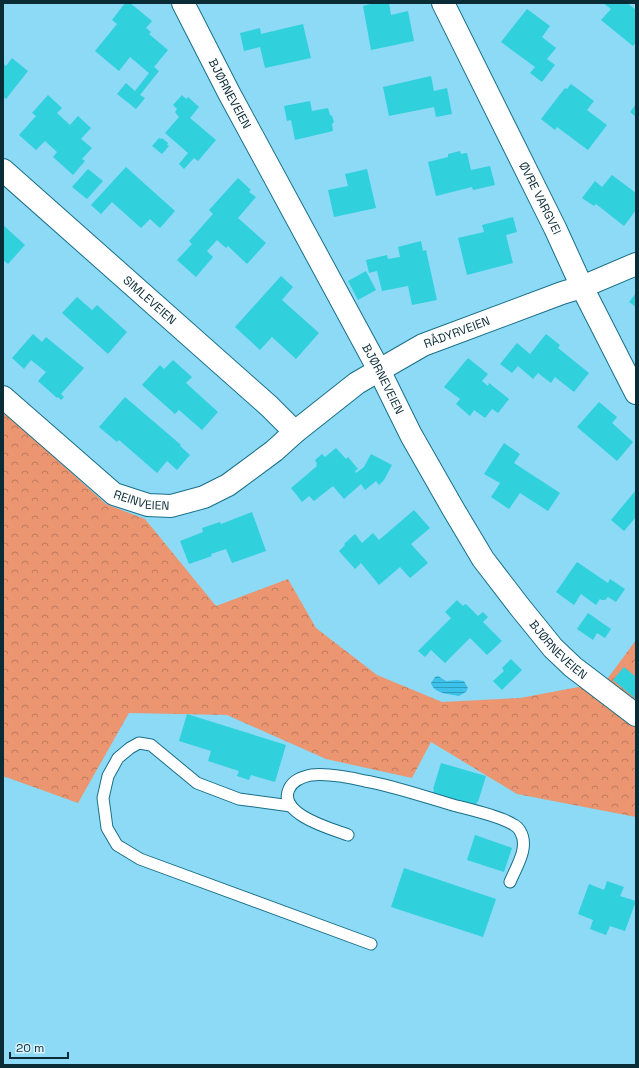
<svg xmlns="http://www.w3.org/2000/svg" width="639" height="1068" viewBox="0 0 639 1068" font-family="'Space Grotesk',sans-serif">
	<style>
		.forest { fill: url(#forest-crowns) }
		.water { fill: url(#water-rules) }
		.building { fill: #30d0dd }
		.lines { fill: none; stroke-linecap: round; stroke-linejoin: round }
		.lane-casing { stroke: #196f88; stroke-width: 13 }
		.street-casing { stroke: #196f88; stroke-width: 24 }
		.lane { stroke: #fff; stroke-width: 11 }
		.street { stroke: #fff; stroke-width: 22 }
		.labels { text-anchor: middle; stroke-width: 3; stroke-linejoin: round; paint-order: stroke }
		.street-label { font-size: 12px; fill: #0a2c37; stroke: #d6f3ff }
	</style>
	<defs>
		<pattern id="forest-crowns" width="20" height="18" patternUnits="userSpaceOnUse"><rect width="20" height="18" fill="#ec9571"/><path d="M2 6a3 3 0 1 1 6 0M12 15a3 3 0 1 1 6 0" fill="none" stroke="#bd7a5e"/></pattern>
		<pattern id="water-rules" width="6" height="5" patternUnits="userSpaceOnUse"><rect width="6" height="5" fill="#3cc1ea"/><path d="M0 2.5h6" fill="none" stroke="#319dbe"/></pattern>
	</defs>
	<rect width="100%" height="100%" fill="#8cdaf6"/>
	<polygon class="forest" points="3,411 106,504 145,519 216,606 288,579 316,628 377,675 442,702 520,698 605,682 636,640 636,817 517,794 431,742 412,778 326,759 227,715 129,713 78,803 3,776"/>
	<path class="water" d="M438,676L446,681L457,680L464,681L468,688L466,692L459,696C450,694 434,694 431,683L435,677Z"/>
	<g class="building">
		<polygon points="125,3 130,3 152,21 146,28 151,32 149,34 168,50 154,67 159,71 140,95 145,98 136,109 117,94 126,83 135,91 149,73 130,57 119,71 95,51 117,24 112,20"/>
		<polygon points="374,3 389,3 391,15 408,11 414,41 371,50 363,6"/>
		<polygon points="603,3 627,3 636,10 636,42 633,46 601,20 611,9"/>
		<polygon points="527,9 550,26 542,37 556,48 547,59 555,65 542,82 530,73 535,67 501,42"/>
		<polygon points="303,24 311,58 265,68 260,47 244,51 240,33 260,28 261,34"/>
		<polygon points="12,58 28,71 6,99 3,97 3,63 6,66"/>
		<polygon points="431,76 434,91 447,88 452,114 436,117 434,107 389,116 383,87"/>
		<polygon points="571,84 594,101 587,110 607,125 588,150 557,127 555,130 541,119 565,88 567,89"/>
		<polygon points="48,95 62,108 57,113 70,125 78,116 91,128 81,139 92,148 82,159 85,161 73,175 53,157 57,152 45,141 36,150 19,135 36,116 32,113"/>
		<polygon points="182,95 186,99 188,97 199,107 190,118 216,140 198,161 194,158 184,169 179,164 188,153 165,133 179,117 175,112 177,109 173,105"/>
		<polygon points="310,101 312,111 328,108 330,115 332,116 334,122 332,124 333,131 295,140 291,120 287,121 284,106"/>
		<polygon points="636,104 636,117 630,112"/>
		<polygon points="159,138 161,139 162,138 168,143 167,145 169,146 162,154 152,146"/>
		<polygon points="460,151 461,154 467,153 471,170 490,166 495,185 473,190 472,187 436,196 428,162 448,157 448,154"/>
		<polygon points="126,167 175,211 160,228 150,219 141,228 112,202 101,214 91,205"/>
		<polygon points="88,169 103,181 87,199 72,187"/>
		<polygon points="367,169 376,208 334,217 328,190 348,186 345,174"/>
		<polygon points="612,175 636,193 636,210 624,226 596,204 594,206 582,198 595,181 602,187"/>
		<polygon points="238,178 251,190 249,192 256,197 238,218 266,243 247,264 228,246 226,248 217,240 207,251 213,257 196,277 177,260 192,244 189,241 213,214 209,210"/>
		<polygon points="513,217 517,232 506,235 513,263 467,275 458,238 484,232 482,225"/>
		<polygon points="3,225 25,245 8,264 3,260"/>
		<polygon points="421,241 423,251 426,250 437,300 412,305 408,286 382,291 377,271 369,273 366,260 387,255 388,259 400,257 398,247"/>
		<polygon points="366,271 376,290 358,300 348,281"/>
		<polygon points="281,276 293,287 282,300 319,333 296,359 272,337 260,350 235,327"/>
		<polygon points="636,293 636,307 629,302"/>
		<polygon points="77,297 92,310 97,305 127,332 108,354 62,313"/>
		<polygon points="33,334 42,342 46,337 84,368 61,394 64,397 61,400 58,397 57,398 38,381 46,372 31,360 24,369 12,358"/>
		<polygon points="546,334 560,345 558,348 589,373 574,392 555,377 551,383 538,373 533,379 518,366 512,373 500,364 517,343 530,354"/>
		<polygon points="468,358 488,374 482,381 488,386 489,383 509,399 498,413 492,409 485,418 474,410 470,416 456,404 460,399 444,387"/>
		<polygon points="173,360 192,377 186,383 218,412 202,430 179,410 175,414 142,385 160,365 164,369"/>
		<polygon points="125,397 181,445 180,446 190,455 177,470 167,461 157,473 119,440 117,442 99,427"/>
		<polygon points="599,402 617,417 612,423 633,442 617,461 577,427"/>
		<polygon points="504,443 520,454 514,463 560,493 548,511 520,493 509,509 491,497 500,483 484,474"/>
		<polygon points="336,448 346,459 348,457 358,469 355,471 356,473 364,467 371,454 392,465 384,480 379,485 376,481 365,490 361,484 344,499 333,486 314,501 309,496 302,502 291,488 317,466 316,465 317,464 315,460 322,454 325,457"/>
		<polygon points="636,490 636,517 624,531 611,520"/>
		<polygon points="414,510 430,528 411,544 428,563 410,578 400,567 379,585 361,563 355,569 339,551 345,545 344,544 355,534 362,543 373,533 379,540"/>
		<polygon points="252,512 266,551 232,563 226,549 211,554 212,556 189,564 180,541 203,532 202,528 220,522 221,524"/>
		<polygon points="577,562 608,583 610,579 625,589 616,602 608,597 605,600 602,600 600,599 596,605 581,594 574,605 556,592"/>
		<polygon points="457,600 463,606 465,604 467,605 478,616 483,612 488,617 483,622 502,641 487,655 470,638 445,663 431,650 425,657 418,651 451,618 445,612"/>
		<polygon points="588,613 611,629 605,638 597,633 593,640 577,629"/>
		<polygon points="511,659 522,670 502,690 493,681 504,671 502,668"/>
		<polygon points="624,667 636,677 636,699 613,680"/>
		<polygon points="187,714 286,745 275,782 251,775 249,780 237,776 239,771 208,761 211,751 179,741"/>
		<polygon points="441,763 486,776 478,802 477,802 476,805 433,793 434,789 433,789"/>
		<polygon points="475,835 512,848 504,872 467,860"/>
		<polygon points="404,868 496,899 483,937 391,907"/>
		<polygon points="607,881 624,887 620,896 636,901 625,931 610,926 606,935 590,929 593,920 578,914 589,884 604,890"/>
	</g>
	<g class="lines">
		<defs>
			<g id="lane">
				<polyline points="291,806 239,799 197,783 151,745 139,743 130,748 118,758 108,776 103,798 107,828 117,845 140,859 371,944"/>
				<path d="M348,835C332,829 277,814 289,789C293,780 302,777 311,775C328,773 348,777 365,781C394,786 425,797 453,805C468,809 501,816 514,825C516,826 519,829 520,831C530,847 516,867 510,882"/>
			</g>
			<g id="street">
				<path id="s1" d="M183,3L229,93L379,370L411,435L452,507L483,559L519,606L553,648L573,667L636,715"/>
				<path id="s2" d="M443,3L555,228L582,287L636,393"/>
				<path id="s3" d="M3,170L269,406L295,432"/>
				<path id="s4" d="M3,397L114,494L148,505L171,506L204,497L228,485L274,451L295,432L357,383L423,345L562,293L582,287L636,264"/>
			</g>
		</defs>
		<use href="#lane" class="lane-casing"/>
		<use href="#street" class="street-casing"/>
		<use href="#lane" class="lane"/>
		<use href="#street" class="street"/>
	</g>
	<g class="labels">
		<g class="street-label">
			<text dy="4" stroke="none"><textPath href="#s1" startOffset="102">BJØRNEVEIEN</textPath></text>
			<text dy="4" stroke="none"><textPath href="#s2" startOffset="218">ØVRE VARGVEI</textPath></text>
			<text dy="4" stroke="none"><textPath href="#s3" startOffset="196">SIMLEVEIEN</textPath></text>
			<text dy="4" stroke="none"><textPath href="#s4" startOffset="544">RÅDYRVEIEN</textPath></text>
			<text dy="4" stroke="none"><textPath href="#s1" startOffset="426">BJØRNEVEIEN</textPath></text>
			<text dy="4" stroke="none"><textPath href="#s4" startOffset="176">REINVEIEN</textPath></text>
			<text dy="4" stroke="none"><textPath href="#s1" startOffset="750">BJØRNEVEIEN</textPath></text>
		</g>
	</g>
	<rect width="639" height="1068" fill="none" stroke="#0a2c37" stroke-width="8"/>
	<path d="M10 1052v6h58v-6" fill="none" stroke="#0a2c37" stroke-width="2"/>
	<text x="16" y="1052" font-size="12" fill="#0a2c37" stroke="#d6f3ff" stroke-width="3" paint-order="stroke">20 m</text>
</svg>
